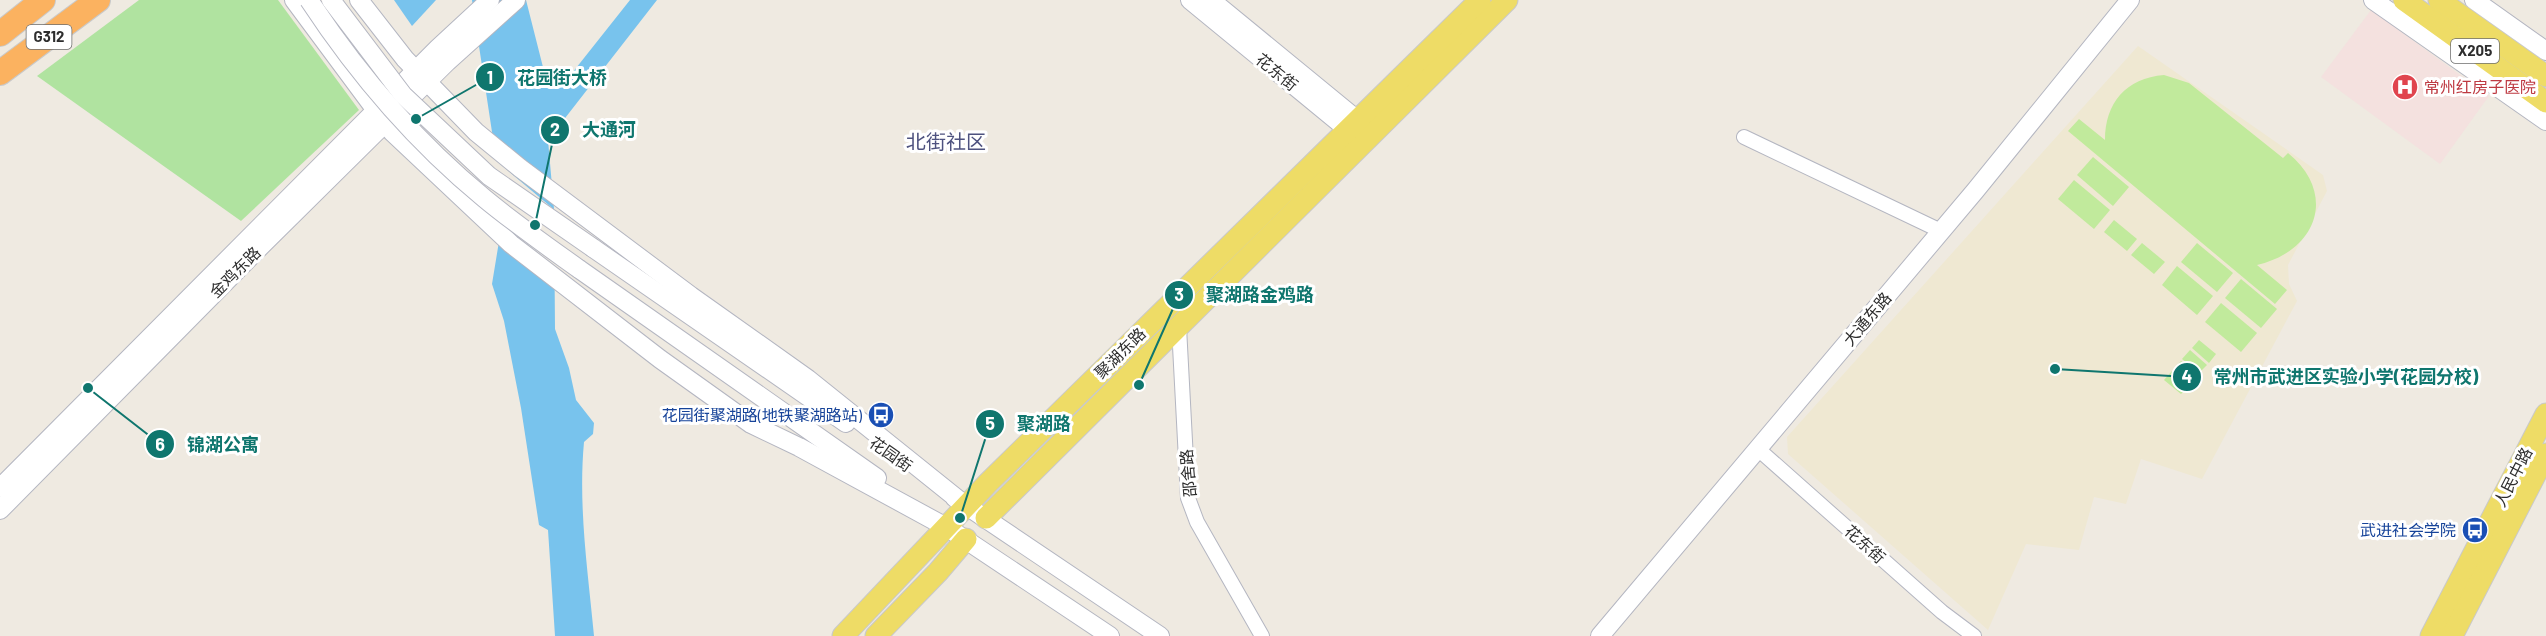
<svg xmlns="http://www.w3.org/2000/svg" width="2546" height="636" viewBox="0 0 2546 636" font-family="Barlow,'Noto Sans SC',sans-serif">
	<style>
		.education { fill: #efe8d2 }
		.medical { fill: #f4e1df }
		.green { fill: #b0e3a0 }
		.pitch { fill: #c1ea9c }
		.water { fill: #78c3ed }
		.pier { fill: #efeae1 }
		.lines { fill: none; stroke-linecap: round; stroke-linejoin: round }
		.street-casing { stroke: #b4b6c1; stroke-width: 16 }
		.secondary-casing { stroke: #b4b6c1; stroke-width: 20 }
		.primary-casing { stroke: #c9c9c9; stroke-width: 23 }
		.highway-casing { stroke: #c9c9c9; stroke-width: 26 }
		.street { stroke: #fff; stroke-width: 14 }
		.secondary { stroke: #fff; stroke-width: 18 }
		.primary { stroke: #eedc66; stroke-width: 21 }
		.highway { stroke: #fbb260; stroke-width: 24 }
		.secondary-bridge-casing { stroke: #b4b6c1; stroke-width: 20; stroke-linecap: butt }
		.secondary-bridge { stroke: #fff; stroke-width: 18 }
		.labels { text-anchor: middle; stroke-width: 6; stroke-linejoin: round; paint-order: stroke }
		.shield { fill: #fff; stroke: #6d6d6d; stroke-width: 1.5 }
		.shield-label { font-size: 15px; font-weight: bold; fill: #2e2e2e }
		.street-label { font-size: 16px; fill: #2e2e2e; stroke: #fff }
		.health-label { font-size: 16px; fill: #be3a42; stroke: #fff; text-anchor: start }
		.transit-label { font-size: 16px; fill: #164399; stroke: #fff; text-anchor: end }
		.quarter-label { font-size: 20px; fill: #4e527f; stroke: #fff }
		.leader { fill: none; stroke: #0f766e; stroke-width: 2 }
		.callout-dot { fill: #0f766e; stroke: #fff; stroke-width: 2 }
		.mark-label { font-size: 18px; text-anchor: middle; font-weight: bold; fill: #fff }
		.callout-label { font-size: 18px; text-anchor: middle; font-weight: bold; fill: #0f766e; stroke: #fff; stroke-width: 6; stroke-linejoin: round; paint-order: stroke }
	</style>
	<rect width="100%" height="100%" fill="#efeae1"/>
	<polygon class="education" points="2138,46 2323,175 2327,191 2288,265 2289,284 2297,301 2202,479 2141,459 2126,504 2094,497 2079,550 2026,544 1988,630 1788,454 1787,437"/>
	<polygon class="medical" points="2371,10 2489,96 2440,164 2321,77"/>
	<polygon class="green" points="139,0 278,0 359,110 241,221 37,76"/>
	<g class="pitch">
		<path d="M2164,75L2189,83L2283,158L2288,153C2338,194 2317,251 2257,265L2287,290L2275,304L2068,131L2079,119L2105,140C2105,103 2126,78 2164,75Z"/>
		<polygon points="2093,157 2129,187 2113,206 2077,175"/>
		<polygon points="2074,180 2110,210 2094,229 2058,199"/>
		<polygon points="2114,220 2137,239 2127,251 2104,232"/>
		<polygon points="2142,243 2165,262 2154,274 2131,255"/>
		<polygon points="2197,243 2233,273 2217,292 2181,262"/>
		<polygon points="2177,266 2213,296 2197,315 2162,285"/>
		<polygon points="2241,279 2277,309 2261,328 2225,298"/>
		<polygon points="2221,303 2257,333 2241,352 2205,322"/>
		<polygon points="2199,340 2216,354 2209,363 2192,348"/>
		<polygon points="2190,350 2207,365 2199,373 2182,359"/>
		<polygon points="2181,361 2198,375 2191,384 2174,369"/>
		<polygon points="2172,371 2189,386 2181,394 2164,380"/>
	</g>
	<g class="water">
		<polygon points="394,0 436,0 412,26"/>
		<path d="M472,0H526L546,79L553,87H561L630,0H657L548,140L554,209L555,329L569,368L576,400L594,423L593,434L584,442C578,507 588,571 594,636H555L548,530L539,525L521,408L504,321L492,284L504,211Z"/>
	</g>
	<polygon class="pier" points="493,158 557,212 558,283 497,233 501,211"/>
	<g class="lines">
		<defs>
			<g id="street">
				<polyline points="1744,137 1941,231"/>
				<polyline points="1179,327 1188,498 1197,522 1262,636"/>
				<polyline points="1758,449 1942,612 1974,636"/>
			</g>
			<g id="secondary">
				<polyline points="294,0 392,132 511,244 660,359 751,424 799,447 946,527"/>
				<polyline points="359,0 405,59 476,132 520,168 691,296 808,379 965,505"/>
				<polyline points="1190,0 1358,138"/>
				<polyline points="1211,0 1367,128"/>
				<polyline points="2373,0 2546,121"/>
				<polyline points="2474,0 2546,51"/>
				<polyline points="593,248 846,423"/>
				<polyline points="579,269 877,478"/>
				<polyline points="0,488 438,48 490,0"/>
				<polyline points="955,498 1160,636"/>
				<polyline points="0,510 260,247 447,62 516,0"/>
				<polyline points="954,532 1110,636"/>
				<polyline points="1600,636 1975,191 2130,0"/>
			</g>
			<g id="primary">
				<polyline points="2404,0 2546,102"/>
				<polyline points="2439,0 2546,76"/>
				<polyline points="986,518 1507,0"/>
				<polyline points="843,636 988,483 1480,0"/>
				<polyline points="876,636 938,572 966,539"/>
				<polyline points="2431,636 2546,414"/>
				<polyline points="2452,636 2546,454"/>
			</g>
			<g id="highway">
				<polyline points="0,34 43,0"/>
				<polyline points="0,73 98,0"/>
			</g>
		</defs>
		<use href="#street" class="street-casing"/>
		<use href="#secondary" class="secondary-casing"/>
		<use href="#primary" class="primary-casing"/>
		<use href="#highway" class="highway-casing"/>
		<use href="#street" class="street"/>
		<use href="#secondary" class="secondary"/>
		<use href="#primary" class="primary"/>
		<use href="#highway" class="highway"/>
		<defs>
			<g id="secondary-bridge">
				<path d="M309,0C357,73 416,142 484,198C514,223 547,246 579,269"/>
				<polyline points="331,0 403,95 489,176 593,248"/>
			</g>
		</defs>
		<use href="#secondary-bridge" class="secondary-bridge-casing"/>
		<use href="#secondary-bridge" class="secondary-bridge"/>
	</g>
	<defs>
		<symbol id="hospital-disc" viewBox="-11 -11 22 22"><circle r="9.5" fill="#e0444e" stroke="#fff"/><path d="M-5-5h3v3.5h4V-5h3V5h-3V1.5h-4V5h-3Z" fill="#fff"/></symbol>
		<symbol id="bus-disc" viewBox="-11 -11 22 22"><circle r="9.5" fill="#1a4fb4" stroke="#fff"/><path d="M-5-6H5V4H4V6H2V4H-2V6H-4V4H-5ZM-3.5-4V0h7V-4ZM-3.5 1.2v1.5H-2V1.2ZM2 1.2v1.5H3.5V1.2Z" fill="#fff"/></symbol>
	</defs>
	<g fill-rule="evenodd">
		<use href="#hospital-disc" x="2390" y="72" width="30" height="30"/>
		<use href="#bus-disc" x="866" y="400" width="30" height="30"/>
		<use href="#bus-disc" x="2460" y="515" width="30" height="30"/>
	</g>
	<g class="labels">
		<g class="shield">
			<rect x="26.5" y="25" width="45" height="24" rx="4.5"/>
			<rect x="2451" y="39" width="48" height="24" rx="4.5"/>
		</g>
		<g class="shield-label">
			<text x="49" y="42">G312</text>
			<text x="2475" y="56">X205</text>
		</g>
		<g class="street-label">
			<text transform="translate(1277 72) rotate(39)" y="6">花东街</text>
			<text transform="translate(235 272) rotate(-45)" y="6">金鸡东路</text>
			<text transform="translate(1867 319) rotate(-50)" y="6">大通东路</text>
			<text transform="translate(1120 353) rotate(-45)" y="6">聚湖东路</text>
			<text transform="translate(891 454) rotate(35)" y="6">花园街</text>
			<text transform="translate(1188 473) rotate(-95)" y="6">邵舍路</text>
			<text transform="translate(2513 477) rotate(-63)" y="6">人民中路</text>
			<text transform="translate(1865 544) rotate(42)" y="6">花东街</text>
		</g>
		<g class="health-label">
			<text x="2424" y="93">常州红房子医院</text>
		</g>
		<g class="transit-label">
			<text x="862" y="421">花园街聚湖路(地铁聚湖路站)</text>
			<text x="2456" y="536">武进社会学院</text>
		</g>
		<g class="quarter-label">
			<text x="946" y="149">北街社区</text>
		</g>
	</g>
	<path class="leader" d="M416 119L490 77M535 225L555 130M1139 385L1179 295M2055 369L2187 377M960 518L990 424M88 388L160 444"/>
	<g class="callout-dot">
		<circle cx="416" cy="119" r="6"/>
		<circle cx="535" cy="225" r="6"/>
		<circle cx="1139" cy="385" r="6"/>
		<circle cx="2055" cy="369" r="6"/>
		<circle cx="960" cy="518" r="6"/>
		<circle cx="88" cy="388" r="6"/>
		<circle cx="490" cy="77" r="15"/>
		<circle cx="555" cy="130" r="15"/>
		<circle cx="1179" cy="295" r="15"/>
		<circle cx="2187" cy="377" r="15"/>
		<circle cx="990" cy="424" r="15"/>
		<circle cx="160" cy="444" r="15"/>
	</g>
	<g class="mark-label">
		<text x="490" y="84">1</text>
		<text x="555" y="136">2</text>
		<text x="1179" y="301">3</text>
		<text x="2187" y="383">4</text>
		<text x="990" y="430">5</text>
		<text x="160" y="451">6</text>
	</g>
	<g class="callout-label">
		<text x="562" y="84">花园街大桥</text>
		<text x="609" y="136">大通河</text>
		<text x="1260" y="301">聚湖路金鸡路</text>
		<text x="2346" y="383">常州市武进区实验小学(花园分校)</text>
		<text x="1044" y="430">聚湖路</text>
		<text x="223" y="451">锦湖公寓</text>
	</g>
</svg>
